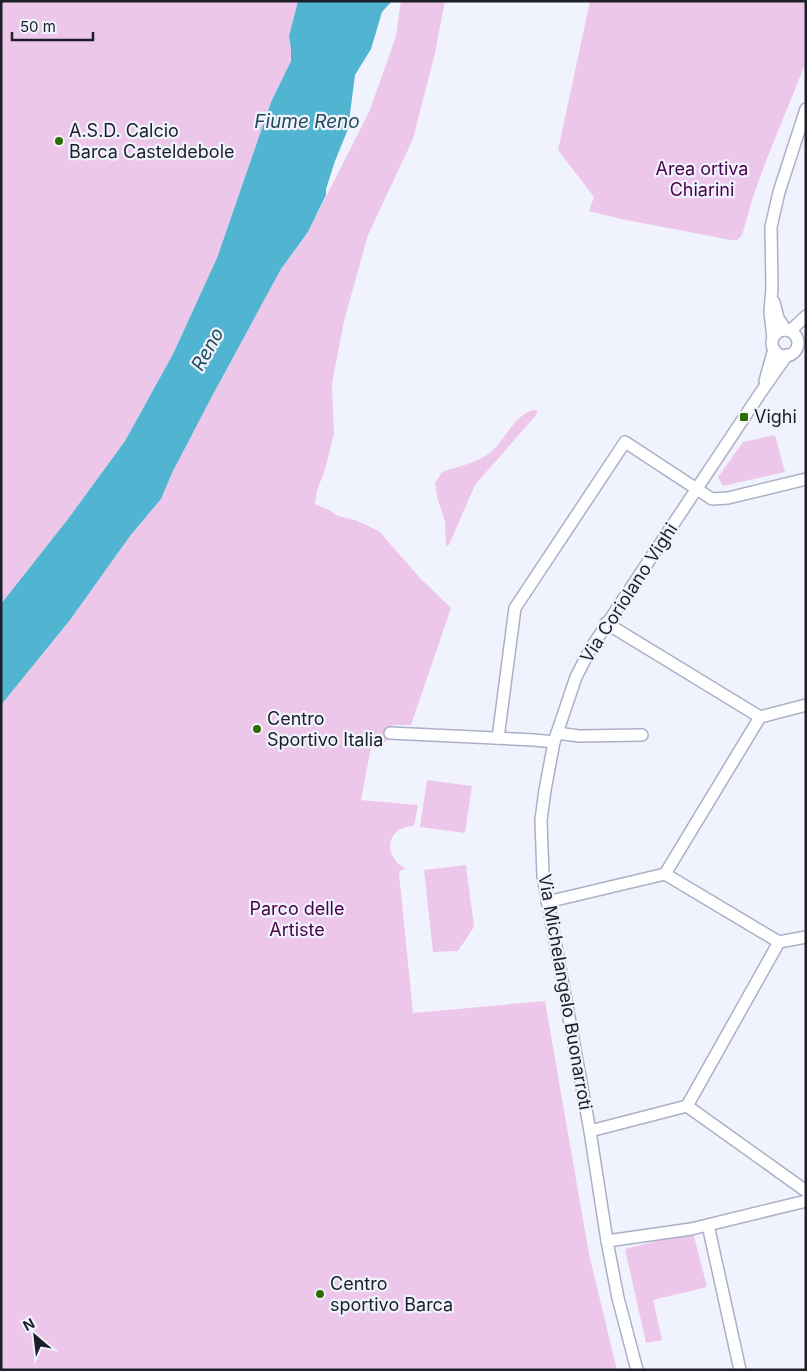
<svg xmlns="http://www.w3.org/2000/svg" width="807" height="1371" viewBox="0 0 807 1371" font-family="Inter,sans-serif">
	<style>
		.green { fill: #edc7ea }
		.water { fill: #51b5d1 }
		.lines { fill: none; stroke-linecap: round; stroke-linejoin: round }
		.minor-casing { stroke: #aab0c7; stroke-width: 14 }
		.minor { stroke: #fff; stroke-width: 11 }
		.poi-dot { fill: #2c6c00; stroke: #f0f3fd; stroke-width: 2 }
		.labels { text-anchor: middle; stroke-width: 4.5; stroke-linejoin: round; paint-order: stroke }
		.poi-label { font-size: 18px; fill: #1d1f28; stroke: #f0f3fd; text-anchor: start }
		.park-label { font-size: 18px; fill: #4a0149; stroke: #f0f3fd }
		.street-label { font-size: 18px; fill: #1d1f28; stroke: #f0f3fd }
		.water-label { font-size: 19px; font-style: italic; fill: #214d5a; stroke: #f0f3fd }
	</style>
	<rect width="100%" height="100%" fill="#f0f3fd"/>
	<g class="green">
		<polygon points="1,1 298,1 289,36 291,49 291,61 271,102 217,258 173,354 125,441 68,519 1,604"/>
		<path d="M401,1H445L435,53L413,139L368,235L344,321L332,384L334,434L325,469L317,491L315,504L329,510L338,516L355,520L379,531L420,578L451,608L411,725H393L386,742H372L361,800L418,805L414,826C387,826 381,856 406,869L401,870L399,873L413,1013L545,1001L589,1254L617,1370H1V705L70,620L130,536L161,499L172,473L210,400L281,269L308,232L370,110L396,36Z"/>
		<polygon points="590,1 806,1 806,62 766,161 753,197 742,235 737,240 731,240 621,219 589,211 594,197 558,150"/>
		<path d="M533,410L537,411V414L475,485L449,545L446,546L445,521L437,497L435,483L442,472C458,466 479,463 492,451C506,438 514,416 533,410Z"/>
		<polygon points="775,435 785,472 723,486 718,477 743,442"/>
		<polygon points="427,780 472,786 465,833 420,827"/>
		<polygon points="466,865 474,927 458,951 433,952 424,870"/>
		<polygon points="693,1232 707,1287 653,1300 662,1340 646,1343 625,1249"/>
	</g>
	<polygon class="water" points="298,1 392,1 382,12 371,49 355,75 348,129 335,161 326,189 326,195 308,232 281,269 210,400 172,473 161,499 130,536 70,620 1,705 1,604 68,519 125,441 173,354 217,258 271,102 291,61 291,49 289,36"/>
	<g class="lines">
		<defs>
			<g id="minor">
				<polyline points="774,302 778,318 786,330"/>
				<circle cx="785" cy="343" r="13"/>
				<polyline points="790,331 806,316"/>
				<polyline points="773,338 770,312 772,288 771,227 779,192 806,109"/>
				<polyline points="765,381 774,349"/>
				<polyline points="606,623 760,717 806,705"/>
				<polyline points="390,733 534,740 554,742 576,677 591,648 761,392 787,355"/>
				<polyline points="557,733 579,736 642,735"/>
				<polyline points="498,738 515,608 625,442 712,499 728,498 806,479"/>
				<polyline points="554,742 545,790 541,820 543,876 590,1131 607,1241 618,1298 637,1370"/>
				<polyline points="665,874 779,942"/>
				<polyline points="547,902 665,874 760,717"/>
				<polyline points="687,1106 779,942 806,937"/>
				<polyline points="590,1131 687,1106 806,1191"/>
				<polyline points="708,1225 740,1370"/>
				<polyline points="607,1241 691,1229 806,1201"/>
			</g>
		</defs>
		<use href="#minor" class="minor-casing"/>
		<use href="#minor" class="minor"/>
	</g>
	<g class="poi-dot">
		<circle cx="59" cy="141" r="5"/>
		<rect x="739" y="412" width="10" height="10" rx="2.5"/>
		<circle cx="257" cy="729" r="5"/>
		<circle cx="320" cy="1294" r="5"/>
	</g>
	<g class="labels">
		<g class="poi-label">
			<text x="69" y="137">A.S.D. Calcio<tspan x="69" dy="21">Barca Casteldebole</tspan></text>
			<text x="754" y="423">Vighi</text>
			<text x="267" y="725">Centro<tspan x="267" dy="21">Sportivo Italia</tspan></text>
			<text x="330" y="1290">Centro<tspan x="330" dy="21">sportivo Barca</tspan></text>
		</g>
		<g class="park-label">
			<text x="702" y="175">Area ortiva<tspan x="702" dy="21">Chiarini</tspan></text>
			<text x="297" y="915">Parco delle<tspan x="297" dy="21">Artiste</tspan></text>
		</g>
		<g class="street-label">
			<text transform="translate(629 593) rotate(-57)" y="6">Via Coriolano Vighi</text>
			<text transform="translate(565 992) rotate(80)" y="6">Via Michelangelo Buonarroti</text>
		</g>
		<g class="water-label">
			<text x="307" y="128">Fiume Reno</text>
			<text transform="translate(207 349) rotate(-61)" y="7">Reno</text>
		</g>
	</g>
	<rect width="807" height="1371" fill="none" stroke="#1d1f28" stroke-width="5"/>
	<g transform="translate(35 1336) rotate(332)" stroke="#f0f3fd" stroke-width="4" paint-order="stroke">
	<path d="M0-4L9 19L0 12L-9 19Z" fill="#1d1f28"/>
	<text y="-8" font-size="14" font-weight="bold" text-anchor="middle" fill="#1d1f28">N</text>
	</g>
	<path d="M12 32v8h81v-8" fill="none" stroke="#1d1f28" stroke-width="2.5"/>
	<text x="20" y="32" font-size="15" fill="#1d1f28" stroke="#f0f3fd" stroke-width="4" paint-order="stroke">50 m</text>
</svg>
